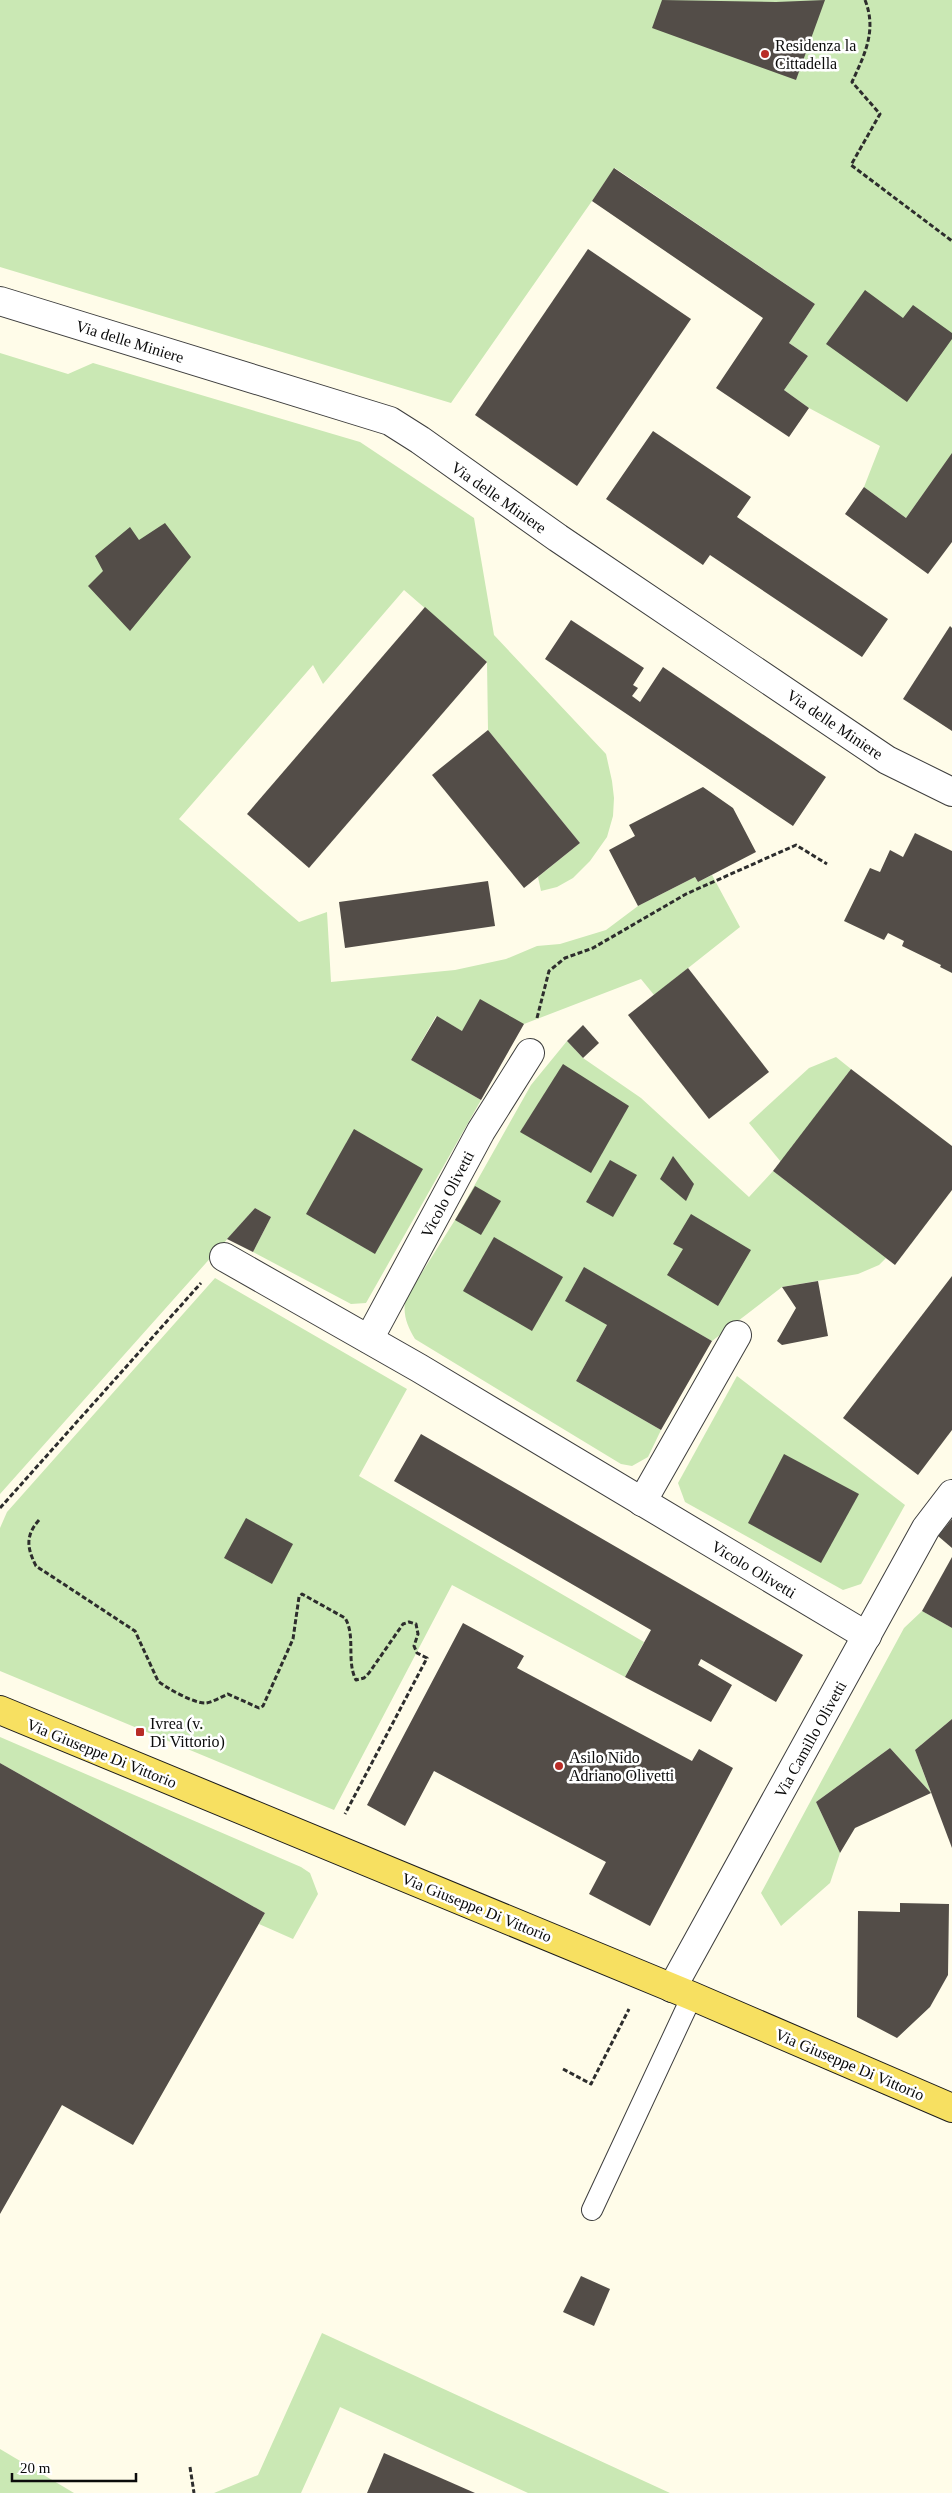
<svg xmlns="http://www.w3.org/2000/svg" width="952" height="2493" viewBox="0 0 952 2493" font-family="'Times New Roman',serif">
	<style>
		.green { fill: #cae8b4 }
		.building { fill: #534d48 }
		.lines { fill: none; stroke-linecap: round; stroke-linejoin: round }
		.service-casing { stroke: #3e3e3e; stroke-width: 22 }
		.minor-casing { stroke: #3e3e3e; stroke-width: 30 }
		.tertiary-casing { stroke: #3e3e3e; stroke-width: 30 }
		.primary-casing { stroke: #1c1c1c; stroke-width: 30 }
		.path { stroke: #2d2d2d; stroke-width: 3; stroke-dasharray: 5 2.5; stroke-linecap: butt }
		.service { stroke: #fff; stroke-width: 20 }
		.minor { stroke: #fff; stroke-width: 28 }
		.tertiary { stroke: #fff; stroke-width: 28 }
		.primary { stroke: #f7e061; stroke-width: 28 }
		.poi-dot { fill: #b82c26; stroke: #fff; stroke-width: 2 }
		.labels { text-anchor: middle; stroke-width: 5; stroke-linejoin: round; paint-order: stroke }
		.poi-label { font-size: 16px; fill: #0b0b0b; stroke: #fff; text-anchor: start }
		.street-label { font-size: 16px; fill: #0b0b0b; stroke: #fff }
	</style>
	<rect width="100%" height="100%" fill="#fffce9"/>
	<g class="green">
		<polygon points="0,0 952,0 952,454 906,518 864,487 880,446 809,408 784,390 808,356 789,343 815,304 615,168 451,403 0,267"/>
		<polygon points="0,353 68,374 93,363 360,442 474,518 494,635 606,754 612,781 614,798 613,816 607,837 590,861 573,878 557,887 541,891 538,877 580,843 488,730 487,662 404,590 323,684 313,665 179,819 299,922 327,912 331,982 455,970 506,959 537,946 560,944 606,930 638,906 695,877 698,882 712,875 740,927 654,995 641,979 524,1024 462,1031 436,1016 411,1060 481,1100 366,1303 351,1304 253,1252 271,1217 255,1208 0,1494"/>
		<path d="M567,1041L583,1058L641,1098L749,1197L773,1171L886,1258L879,1265L858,1274L782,1287L712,1341L584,1268L607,1325L576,1381L661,1430L648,1457L632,1466L621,1464L415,1339C407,1326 402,1313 406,1298L455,1220L531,1085Z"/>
		<polygon points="836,1057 851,1069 781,1162 749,1123 809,1068"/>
		<polygon points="215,1278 407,1389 359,1476 644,1642 625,1677 452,1585 334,1810 0,1671 0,1528 7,1512"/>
		<polygon points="737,1376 905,1505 861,1584 843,1590 685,1502 678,1483"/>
		<polygon points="922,1611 952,1628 952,1719 915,1750 931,1793 890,1748 816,1802 840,1853 830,1883 781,1926 761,1893 904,1628"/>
		<polygon points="0,1737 301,1867 310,1873 318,1894 293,1939 259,1924 265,1913 0,1763"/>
		<polygon points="322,2333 670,2493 528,2493 340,2407 301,2493 214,2493 258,2475"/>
		<polygon points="0,2449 74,2493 0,2493"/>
	</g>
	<g class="building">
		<polygon points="662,0 776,2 825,0 796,80 652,28"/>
		<polygon points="614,168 815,304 789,343 808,356 784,390 809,408 789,437 716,388 763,318 592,201"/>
		<polygon points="588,249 691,319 577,486 475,415"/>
		<polygon points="865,290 903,318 913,305 952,333 952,339 907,402 826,344"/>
		<polygon points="653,431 751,497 737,517 888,619 862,657 710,555 703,565 606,499"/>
		<polygon points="952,453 952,542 928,574 845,514 864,487 906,518"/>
		<polygon points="165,523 191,557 130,631 88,586 103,571 95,556 130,527 139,540"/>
		<polygon points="425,607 487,662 309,868 247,814"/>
		<polygon points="571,620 644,668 633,685 638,688 632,696 640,702 663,667 826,777 793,826 545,659"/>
		<polygon points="950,626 952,628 952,731 903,699"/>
		<polygon points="488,730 580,843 524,888 432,775"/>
		<polygon points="703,787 733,808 756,852 698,882 695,877 638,906 609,850 635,836 629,825"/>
		<polygon points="915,833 952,851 952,973 940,967 941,965 902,946 904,941 888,933 884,940 844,921 870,868 880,872 890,850 903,857"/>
		<polygon points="488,881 495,926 345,948 339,902"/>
		<polygon points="688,968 769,1072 709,1119 628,1015"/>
		<polygon points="480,999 524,1024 481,1100 411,1060 437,1016 462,1031"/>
		<polygon points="583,1025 599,1043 583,1058 567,1041"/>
		<polygon points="563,1064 629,1106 591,1173 520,1132"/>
		<polygon points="851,1069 952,1146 952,1190 895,1265 773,1171"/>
		<polygon points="354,1129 423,1169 375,1254 306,1214"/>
		<polygon points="673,1156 694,1184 686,1201 660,1179"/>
		<polygon points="610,1160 637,1175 613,1217 586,1202"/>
		<polygon points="475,1186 501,1201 481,1235 455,1220"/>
		<polygon points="255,1208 271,1217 253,1252 227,1239"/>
		<polygon points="691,1214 751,1250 718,1306 667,1275 683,1249 673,1244"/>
		<polygon points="494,1237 563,1277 532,1331 463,1291"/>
		<polygon points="584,1267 712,1341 661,1430 576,1381 607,1325 565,1301"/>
		<polygon points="952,1276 952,1430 918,1475 843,1418"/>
		<polygon points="818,1281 828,1336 782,1345 777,1341 796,1308 782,1287"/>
		<polygon points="421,1434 803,1655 776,1702 701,1659 698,1665 732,1685 711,1722 625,1677 651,1630 394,1481"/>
		<polygon points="784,1454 859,1494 821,1563 748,1523"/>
		<polygon points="246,1518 293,1544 272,1584 224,1558"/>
		<polygon points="952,1519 952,1548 938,1536"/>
		<polygon points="952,1557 952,1628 922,1611"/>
		<polygon points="463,1623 524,1656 517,1668 692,1761 699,1749 733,1768 650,1926 589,1894 606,1862 434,1771 405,1826 367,1805"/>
		<polygon points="952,1719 952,1848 915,1750"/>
		<polygon points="890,1748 931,1793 855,1828 840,1853 816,1802"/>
		<polygon points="0,1763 265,1913 133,2145 62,2105 0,2214"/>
		<polygon points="900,1903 949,1904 948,1975 930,2007 897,2038 857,2017 858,1911 900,1912"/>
		<polygon points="581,2276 610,2289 594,2326 563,2312"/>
		<polygon points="384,2453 475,2493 367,2493"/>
	</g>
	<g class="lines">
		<defs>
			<polyline id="service" points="592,2210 692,1996"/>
			<g id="minor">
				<polyline points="224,1257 419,1368 867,1636"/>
				<polyline points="369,1339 481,1131 530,1053"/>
				<polyline points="642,1502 737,1335"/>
				<polyline points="672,1988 926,1528 952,1494"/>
			</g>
			<polyline id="tertiary" points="0,301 390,421 420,440 558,538 887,760 952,792"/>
			<polyline id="primary" points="0,1710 692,1996 952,2108"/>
		</defs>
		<use href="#service" class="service-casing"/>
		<use href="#minor" class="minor-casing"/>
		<use href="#tertiary" class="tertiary-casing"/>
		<use href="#primary" class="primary-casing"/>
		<g class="path">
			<path d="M865,0C877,30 865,54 852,82L880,114L851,165L952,241"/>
			<polyline points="537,1018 549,971 565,958 593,948 686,894 796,845 827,864"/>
			<polyline points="0,1508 201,1283"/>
			<path d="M39,1520C25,1536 27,1548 36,1566L135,1631L158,1681C166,1688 195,1704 206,1703C213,1702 221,1697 228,1694L259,1708L263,1706L293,1639L299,1597L302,1594L345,1618C356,1636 346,1661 356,1680L364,1678L369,1673L403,1624L409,1622L416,1624L418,1634L414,1646L417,1653L427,1658L345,1814"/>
			<polyline points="563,2069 591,2084 629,2009"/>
			<polyline points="190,2467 194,2493"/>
		</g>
		<use href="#service" class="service"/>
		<use href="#minor" class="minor"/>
		<use href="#tertiary" class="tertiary"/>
		<use href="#primary" class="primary"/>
	</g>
	<g class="poi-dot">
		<circle cx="765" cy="54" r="5"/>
		<rect x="135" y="1727" width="10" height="10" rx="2.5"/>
		<circle cx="559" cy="1766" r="5"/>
	</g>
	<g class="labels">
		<g class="poi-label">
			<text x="775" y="51">Residenza la<tspan x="775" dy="18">Cittadella</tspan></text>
			<text x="150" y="1729">Ivrea (v.<tspan x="150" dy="18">Di Vittorio)</tspan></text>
			<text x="569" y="1763">Asilo Nido<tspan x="569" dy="18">Adriano Olivetti</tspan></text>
		</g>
		<g class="street-label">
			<text transform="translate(130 341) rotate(17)" y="6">Via delle Miniere</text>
			<text transform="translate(499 497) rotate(35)" y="6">Via delle Miniere</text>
			<text transform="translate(835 724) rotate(34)" y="6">Via delle Miniere</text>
			<text transform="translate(447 1194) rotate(-62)" y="6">Vicolo Olivetti</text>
			<text transform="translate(754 1569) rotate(31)" y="6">Vicolo Olivetti</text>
			<text transform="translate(810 1739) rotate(-61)" y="6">Via Camillo Olivetti</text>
			<text transform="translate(102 1753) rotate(22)" y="6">Via Giuseppe Di Vittorio</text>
			<text transform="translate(477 1907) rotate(22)" y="6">Via Giuseppe Di Vittorio</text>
			<text transform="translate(850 2064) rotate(23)" y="6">Via Giuseppe Di Vittorio</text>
		</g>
	</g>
	<path d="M12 2473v8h124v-8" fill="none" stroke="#0b0b0b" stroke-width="2.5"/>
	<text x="20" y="2473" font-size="15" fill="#0b0b0b" stroke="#ffffff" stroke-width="4" paint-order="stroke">20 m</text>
</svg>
